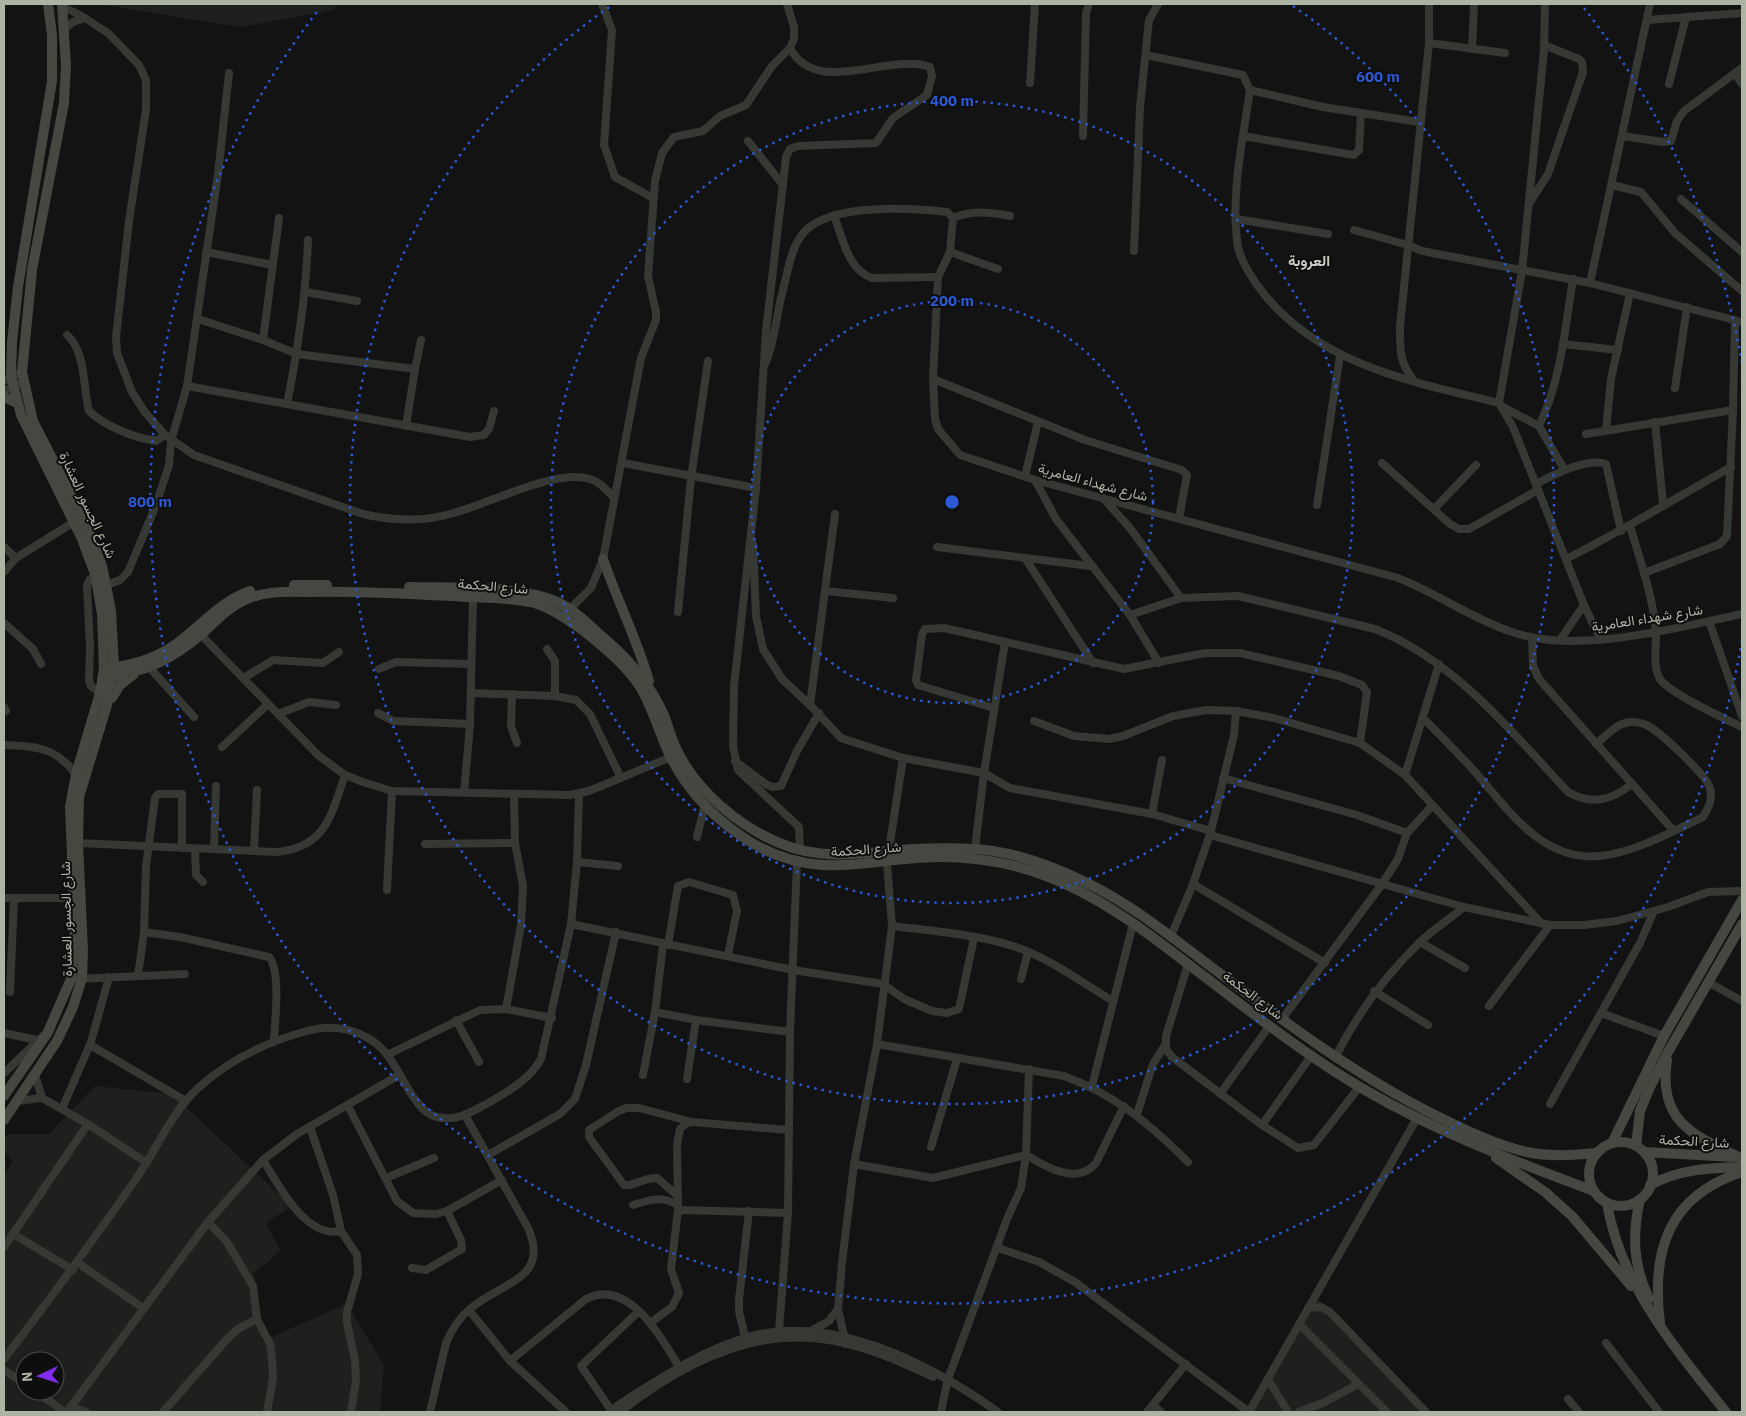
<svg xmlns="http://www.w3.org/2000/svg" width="1746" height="1416" viewBox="0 0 1746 1416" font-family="'IBM Plex Sans',Vazirmatn,sans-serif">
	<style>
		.built { fill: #1e201e; fill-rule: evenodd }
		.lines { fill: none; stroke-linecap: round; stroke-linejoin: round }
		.street { stroke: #353833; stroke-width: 8 }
		.secondary { stroke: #444841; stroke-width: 10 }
		.ring { fill: none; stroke: #2b58d3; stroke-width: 2.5; stroke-dasharray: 2.5 5 }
		.labels { text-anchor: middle; stroke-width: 4; stroke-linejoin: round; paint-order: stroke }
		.street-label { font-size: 14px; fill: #acb4a3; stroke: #0d0e0d }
		.neighbourhood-label { font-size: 15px; font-weight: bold; fill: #cad0c4; stroke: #0d0e0d }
		.centre { fill: #2b58d3; stroke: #0d0e0d; stroke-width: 2.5 }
		.ring-label { font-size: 15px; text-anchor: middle; font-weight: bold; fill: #2b58d3; stroke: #0d0e0d; stroke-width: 4; stroke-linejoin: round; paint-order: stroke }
	</style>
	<rect width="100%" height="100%" fill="#121312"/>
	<g class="built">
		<polygon points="97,4 336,4 334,10 241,27"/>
		<path d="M95,1086L172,1094L292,1206L266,1223L281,1251L254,1273L262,1341L347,1304L384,1365L380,1412H4V1175L13,1161L4,1151V1139L8,1134H49ZM25,1361H55V1391H25Z"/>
		<polygon points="1315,1296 1422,1412 1252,1412"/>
	</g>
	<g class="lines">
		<g class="street">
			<polyline points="602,4 612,30 604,145 615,177 653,198"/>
			<path d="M63,7L80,15L108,33L139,65L146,80V110L129,221L116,337L117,353L132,392L144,411L165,435L194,455L363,514C393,521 424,522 454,513C488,504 557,468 590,479C601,482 607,491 614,498"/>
			<polyline points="1648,20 1742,13"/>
			<polyline points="64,29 73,22 85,18"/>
			<polyline points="1429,43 1505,53"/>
			<path d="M790,48C816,98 889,52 930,67L932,76L927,95L893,118L876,143L798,146L790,149L786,157L766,331L756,488L734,686L733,746L738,770L799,827L800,850"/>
			<polyline points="1472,49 1474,4"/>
			<polyline points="1146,55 1243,75 1250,90 1323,107 1419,122"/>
			<polyline points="1735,73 1742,84"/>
			<polyline points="1030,83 1035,4"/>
			<polyline points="1669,84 1686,17"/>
			<path d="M1250,90C1243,139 1231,192 1237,241C1239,260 1252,279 1264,294C1322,366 1414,382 1499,403L1513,427L1584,605L1601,640"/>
			<polyline points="1083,136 1086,13 1089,4"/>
			<polyline points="1243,136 1354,155 1359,150 1361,113"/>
			<polyline points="1622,136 1663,142 1671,141 1677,121 1684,111 1742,68"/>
			<polyline points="748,141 783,185"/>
			<polyline points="1612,185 1641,192 1675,233 1742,291"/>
			<polyline points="1681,199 1742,252"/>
			<polyline points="1530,202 1548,174 1583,72 1582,62 1579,59 1544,45"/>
			<path d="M834,215C842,237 848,270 872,278L938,277"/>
			<polyline points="279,218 263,340 297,354 415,369 406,426"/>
			<path d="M953,218C971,210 990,212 1010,216"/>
			<polyline points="1236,219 1328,234"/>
			<polyline points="1354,230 1408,245 1422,251 1590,283 1742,322"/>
			<polyline points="1134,251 1140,107 1149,20 1158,4"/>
			<polyline points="206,252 273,265"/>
			<polyline points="950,252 998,269"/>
			<polyline points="1590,283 1650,4"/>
			<polyline points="306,292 357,301"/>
			<polyline points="198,319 263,340"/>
			<path d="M67,335C86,351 83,388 89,411C105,426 134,438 156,441L165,435"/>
			<polyline points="1563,344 1618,350"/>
			<path d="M765,364C775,342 776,317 782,294C787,276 790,251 801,236C824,202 911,208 947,212L953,218L950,252L938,277L933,379L935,419L938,429L960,455L1035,480L1398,578C1437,593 1472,619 1512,632C1578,655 1675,628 1742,614"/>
			<polyline points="415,369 421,340"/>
			<polyline points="933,379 1085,440 1182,470 1187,475 1179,518"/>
			<polyline points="4,381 22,372"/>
			<path d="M1414,381C1399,361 1400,351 1400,326L1429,43V4"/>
			<polyline points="187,386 218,174 229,73"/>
			<polyline points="1675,388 1687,307"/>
			<polyline points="4,391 18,384"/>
			<polyline points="1499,403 1522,271 1544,50 1545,4"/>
			<path d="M287,404C298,349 306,296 308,240"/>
			<polyline points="1501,406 1539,426 1564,469"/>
			<polyline points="1655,422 1663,504"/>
			<path d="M1539,426C1561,381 1565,328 1573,279"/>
			<polyline points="1606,430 1611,379 1630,293"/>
			<polyline points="1586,434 1733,410"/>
			<polyline points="623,463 756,488"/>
			<polyline points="1382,463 1450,524 1459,529 1469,529 1538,490"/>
			<polyline points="1025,476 1038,422"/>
			<polyline points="1035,480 1056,519 1130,615 1159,663"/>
			<path d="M1536,484C1553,475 1587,457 1606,464L1621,531"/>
			<polyline points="1102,497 1130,528 1181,598"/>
			<polyline points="1317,505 1340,356"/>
			<polyline points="1435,508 1476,465"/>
			<path d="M1630,526C1640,560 1655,602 1656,637C1656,649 1653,668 1660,679C1669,693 1725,719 1742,727"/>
			<polyline points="753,544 756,616 763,649 782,679 810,705 841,738 903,758 984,773 1010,788 1152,814 1211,831"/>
			<polyline points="4,547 16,558"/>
			<polyline points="937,547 1090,566"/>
			<polyline points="1025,558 1093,663"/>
			<path d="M1566,559C1622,531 1676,498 1731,467"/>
			<polyline points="4,572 16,558 74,522"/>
			<polyline points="1644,573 1720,544 1727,536 1733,410 1735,320"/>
			<polyline points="95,576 90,579 87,585 90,646 89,680 91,686 100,693"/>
			<polyline points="107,585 120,580 128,572 156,505 169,465 171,441 187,386 470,437 484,435 489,429 494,411"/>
			<polyline points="826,591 893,598"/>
			<polyline points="567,612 591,588 603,559 641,358 656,320 656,312 648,276 655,181 662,153 674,137 703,131 720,116 746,105 772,66 790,48 794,39 794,27 787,4"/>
			<polyline points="678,612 691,478 708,361"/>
			<path d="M1130,615L1181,598L1238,596L1375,629C1454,660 1511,731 1568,792C1591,805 1611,801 1632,784"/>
			<polyline points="1709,621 1742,716"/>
			<polyline points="4,623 33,649 41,664"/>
			<polyline points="201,635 319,756 345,775 363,782 392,791 570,795 589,791 671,757"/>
			<polyline points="1532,637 1533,666 1539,679 1673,830"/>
			<polyline points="1560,640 1584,605"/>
			<polyline points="547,649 555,661 555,696"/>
			<polyline points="150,668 194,717"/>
			<polyline points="379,669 396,662 471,664"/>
			<polyline points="244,678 273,660 323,663 339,652"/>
			<polyline points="471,693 555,696 576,700 590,714 621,778"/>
			<polyline points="512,694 511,726 517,743"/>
			<polyline points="810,705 835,514"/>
			<polyline points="4,707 6,711"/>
			<polyline points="994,708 918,685 916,680 922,634 925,629 944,628 962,632 1124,669 1205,653 1240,653 1339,676 1362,685 1367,692 1360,743"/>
			<polyline points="378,713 393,721 470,724"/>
			<polyline points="278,714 309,702 336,705"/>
			<path d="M1423,718C1441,736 1459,754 1476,773C1509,811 1543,862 1600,856C1633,853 1674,831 1703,817C1709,807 1713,799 1710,788C1706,775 1662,734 1650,727C1645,724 1637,722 1631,722C1618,722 1606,736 1596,744"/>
			<polyline points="1034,721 1074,736 1109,739 1123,736 1173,716 1206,710 1236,711 1274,718 1360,743 1405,775 1541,923"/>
			<path d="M4,745C36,746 55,747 76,774"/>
			<polyline points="222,747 268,704"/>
			<polyline points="735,761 767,785 773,787 781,786 797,751 819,713"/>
			<polyline points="1405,775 1439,664"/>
			<polyline points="1223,778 1357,815 1407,833"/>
			<polyline points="464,793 470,724 473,598"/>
			<polyline points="1152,814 1162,760"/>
			<polyline points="1210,835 1464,907 1550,925 1584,925 1617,921 1668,907 1708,892 1742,891"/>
			<polyline points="697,837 705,804"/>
			<path d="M78,843L276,852C326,848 331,815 345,775"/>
			<polyline points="425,844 515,843"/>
			<polyline points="195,849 196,875 203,882"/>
			<polyline points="214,849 216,786"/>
			<polyline points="975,849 984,773 1005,642"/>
			<polyline points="254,850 257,790"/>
			<polyline points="577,862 618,866"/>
			<polyline points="1193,884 1325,963"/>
			<polyline points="387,890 392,791"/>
			<polyline points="4,898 73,898"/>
			<polyline points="571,924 793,970 883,984 904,999 932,1011 947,1013 959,1009 974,938"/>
			<path d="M892,926C932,931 975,934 1013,946C1048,957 1081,982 1113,1001"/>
			<path d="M144,932L180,937L269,957C281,970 275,1022 274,1040"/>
			<polyline points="1171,936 1193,884 1211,831 1234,735 1236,711"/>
			<polyline points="1420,942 1465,968"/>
			<polyline points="668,945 678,886 689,882 733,895 737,911 728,955"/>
			<polyline points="1188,964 1166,1036 1166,1049 1172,1057 1262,1125 1298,1148 1314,1145 1360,1086"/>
			<polyline points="138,976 144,932 146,866 155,798 158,794 182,794 182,848"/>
			<polyline points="77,979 185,974"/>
			<polyline points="1021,979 1028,952"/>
			<polyline points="1708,982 1742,1001"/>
			<polyline points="1374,991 1428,1025"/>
			<polyline points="10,992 14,899"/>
			<polyline points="1489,1006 1550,925"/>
			<polyline points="506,1009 521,925 523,886 515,843 514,795"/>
			<polyline points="655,1012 696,1020 790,1032"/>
			<polyline points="1601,1013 1664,1036"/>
			<polyline points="1283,1018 1382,884 1398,859 1407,833 1432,806"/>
			<polyline points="456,1020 479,1062"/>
			<polyline points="4,1033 37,1040"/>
			<path d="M877,1044L1064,1076C1114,1094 1151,1125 1188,1162"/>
			<polyline points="90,1045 186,1101"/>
			<polyline points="387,1055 480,1010 506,1009 552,1018"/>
			<path d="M1335,1058C1357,1014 1384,977 1419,943C1433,929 1450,919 1464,907"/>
			<polyline points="4,1073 43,1036"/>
			<polyline points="35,1075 42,1098"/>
			<polyline points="643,1075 655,1012 663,944"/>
			<polyline points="687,1079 696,1020"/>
			<polyline points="1092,1086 1133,924"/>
			<polyline points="1220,1094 1270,1025"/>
			<polyline points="17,1101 42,1098 88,1124 147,1163"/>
			<polyline points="1550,1104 1640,943 1654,911"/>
			<polyline points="348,1106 397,1201 413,1213 436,1214 447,1211 502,1180"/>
			<polyline points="62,1109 91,1042 109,977"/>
			<polyline points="1137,1114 1153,1064 1165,1045"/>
			<polyline points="1262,1125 1311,1056"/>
			<polyline points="310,1127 333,1195 341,1231 357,1255 358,1274 347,1312 347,1323 355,1360 356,1380 351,1412"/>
			<polyline points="931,1147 957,1059"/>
			<polyline points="488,1155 560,1114 575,1099 586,1065 616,932"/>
			<path d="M263,1160C279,1186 306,1239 341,1231"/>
			<path d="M854,1164L933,1178L1026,1155C1046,1167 1077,1186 1096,1163L1124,1106"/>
			<polyline points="386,1178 434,1158"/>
			<path d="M678,1196L657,1178C644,1177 635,1187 624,1185L589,1137V1130L617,1112L626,1108H639L692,1122L789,1130"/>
			<path d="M633,1205C651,1199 661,1196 678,1205"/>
			<polyline points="678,1210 788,1213"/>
			<polyline points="208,1222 227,1242 253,1286 257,1319 270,1344 272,1360 273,1378 267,1412"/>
			<polyline points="13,1234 73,1270"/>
			<polyline points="4,1247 88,1124"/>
			<polyline points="998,1248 1039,1262 1075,1282 1249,1412"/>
			<polyline points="78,1263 143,1308"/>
			<polyline points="412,1268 426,1270 462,1249 461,1240 447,1211"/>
			<polyline points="1308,1308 1321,1307 1330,1312 1426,1412"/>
			<polyline points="469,1310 510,1361 566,1412"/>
			<polyline points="650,1323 672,1307 679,1293 671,1269 678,1210 677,1145 680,1129 687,1123 692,1122"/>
			<polyline points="1299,1324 1387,1412"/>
			<polyline points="779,1331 788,1213 790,1032 797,862"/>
			<polyline points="811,1331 829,1321 838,1309"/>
			<polyline points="745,1337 739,1311 739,1299 749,1211"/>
			<polyline points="1606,1343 1659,1412"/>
			<polyline points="846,1344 838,1309 842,1263 854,1164 877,1044 892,926 887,863 903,758"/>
			<path d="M4,1359C50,1299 95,1238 138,1176C157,1148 172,1112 198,1088C229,1060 266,1042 307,1031C335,1023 366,1030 386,1053C396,1066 403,1081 412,1095C418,1104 426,1115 437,1117C457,1122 473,1111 490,1102C510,1090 529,1080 541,1059L571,924L577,862L579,794"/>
			<path d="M510,1361L586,1299C628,1277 662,1338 679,1367"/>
			<polyline points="4,1370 25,1384"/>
			<polyline points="948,1379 1007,1219 1021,1188 1026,1155 1029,1069"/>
			<polyline points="1268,1379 1288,1412"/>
			<polyline points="35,1391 65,1412"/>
			<polyline points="1568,1399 1579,1412"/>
			<polyline points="1153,1405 1161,1412"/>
			<polyline points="70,1407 86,1412"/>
			<polyline points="611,1410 581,1366 638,1312"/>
			<polyline points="67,1412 208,1222 263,1160 297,1134 399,1075"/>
			<polyline points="163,1412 227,1339 238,1329 257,1319"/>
			<path d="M430,1412L446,1343C451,1331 460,1317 470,1309C500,1282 551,1280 528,1228L465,1115"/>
			<path d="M609,1412C625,1399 645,1388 663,1377C688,1361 716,1347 744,1338C830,1311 930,1364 998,1412"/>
			<path d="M620,1412C676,1368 748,1329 822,1339C861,1344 897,1360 933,1377"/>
			<polyline points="941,1412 947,1383"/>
			<polyline points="1147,1412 1186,1364"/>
			<polyline points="1249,1412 1417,1118"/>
			<polyline points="1299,1412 1325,1402 1358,1384"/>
		</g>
		<g class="secondary">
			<polyline points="4,397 17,403"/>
			<path d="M603,559C617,600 637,639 649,681"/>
			<polyline points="294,585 327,585"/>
			<path d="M409,587C452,588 516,585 555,601C574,609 589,625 605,639C631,661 650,684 664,715C668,726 671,737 676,748C692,783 724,813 757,832C813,865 853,853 913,849C934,848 955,848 976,849C1018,852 1058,868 1095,887C1130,905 1161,929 1193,953C1271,1012 1349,1072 1437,1116C1465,1130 1496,1145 1527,1152C1550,1157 1574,1155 1597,1153"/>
			<path d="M104,668C135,666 162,657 185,637C206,620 224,600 250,591"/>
			<path d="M104,677C146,672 172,660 204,632C217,620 229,607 245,600C266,590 291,592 313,592C360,591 406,594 452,596C477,598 505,597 530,602C564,610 626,661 643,692C654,712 660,735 670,756C688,792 718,822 752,843C819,882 869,858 938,857C976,857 1014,863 1049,877C1100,897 1144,930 1188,964C1229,995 1270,1028 1313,1057C1399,1117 1496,1155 1594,1191"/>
			<polyline points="112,698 120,685 134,674"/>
			<path d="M1667,1060C1658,1121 1692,1135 1741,1158"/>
			<polyline points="4,1096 47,1034 71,979 75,931 70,807 76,774 100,693 104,668 102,614 95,574 82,539 21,415 11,376 12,342 18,287 52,81 52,35 48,4"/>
			<polyline points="4,1120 57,1041 73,1007 82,978 83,950 78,843 79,797 107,705 114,667 111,610 102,566 86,525 33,421 22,372 32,270 64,103 66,65 62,4"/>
			<circle cx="1621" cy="1174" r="32"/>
			<polyline points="1612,1143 1664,1036 1742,900"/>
			<polyline points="1636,1146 1640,1111 1649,1089 1668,1052 1742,924"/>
			<polyline points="1644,1152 1734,1157"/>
			<polyline points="1496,1158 1545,1192 1572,1216 1631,1286"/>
			<path d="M1650,1185C1680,1169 1709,1168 1742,1167"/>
			<path d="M1640,1199C1632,1235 1633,1265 1649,1299"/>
			<path d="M1607,1203C1620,1284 1676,1350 1726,1412"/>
			<path d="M1660,1323C1651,1251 1668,1196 1742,1172"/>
		</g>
	</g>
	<g class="ring">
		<circle cx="952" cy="502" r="201"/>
		<circle cx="952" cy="502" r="401"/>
		<path d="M1293 6A602 602 0 1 1 611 6"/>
		<path d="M1742 641A802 802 0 1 1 320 8M1584 8A802 802 0 0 1 1742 363"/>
	</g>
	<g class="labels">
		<g class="street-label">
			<text transform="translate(1093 482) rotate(15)" y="5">شارع شهداء العامرية</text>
			<text transform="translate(88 505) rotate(65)" y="5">شارع الجسور العشارة</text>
			<text transform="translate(493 586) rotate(5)" y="5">شارع الحكمة</text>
			<text transform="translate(1647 618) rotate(-9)" y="5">شارع شهداء العامرية</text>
			<text transform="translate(866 849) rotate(-4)" y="5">شارع الحكمة</text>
			<text transform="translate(66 919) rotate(-91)" y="5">شارع الجسور العشارة</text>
			<text transform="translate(1253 995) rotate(37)" y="5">شارع الحكمة</text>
			<text transform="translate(1694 1141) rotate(3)" y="5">شارع الحكمة</text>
		</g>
		<g class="neighbourhood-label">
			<text x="1309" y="266">العروبة</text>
		</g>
	</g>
	<circle cx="952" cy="502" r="8" class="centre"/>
	<g class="ring-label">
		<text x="1378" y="82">600 m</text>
		<text x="952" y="106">400 m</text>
		<text x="952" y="306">200 m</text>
		<text x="150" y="507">800 m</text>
	</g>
	<rect width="1746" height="1416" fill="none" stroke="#acb4a3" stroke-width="10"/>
	<g transform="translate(40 1376) rotate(266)"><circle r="24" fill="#0d0e0d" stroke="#4d5049"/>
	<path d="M0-4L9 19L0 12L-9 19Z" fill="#802df0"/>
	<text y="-8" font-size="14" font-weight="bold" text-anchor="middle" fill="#acb4a3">N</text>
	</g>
</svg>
